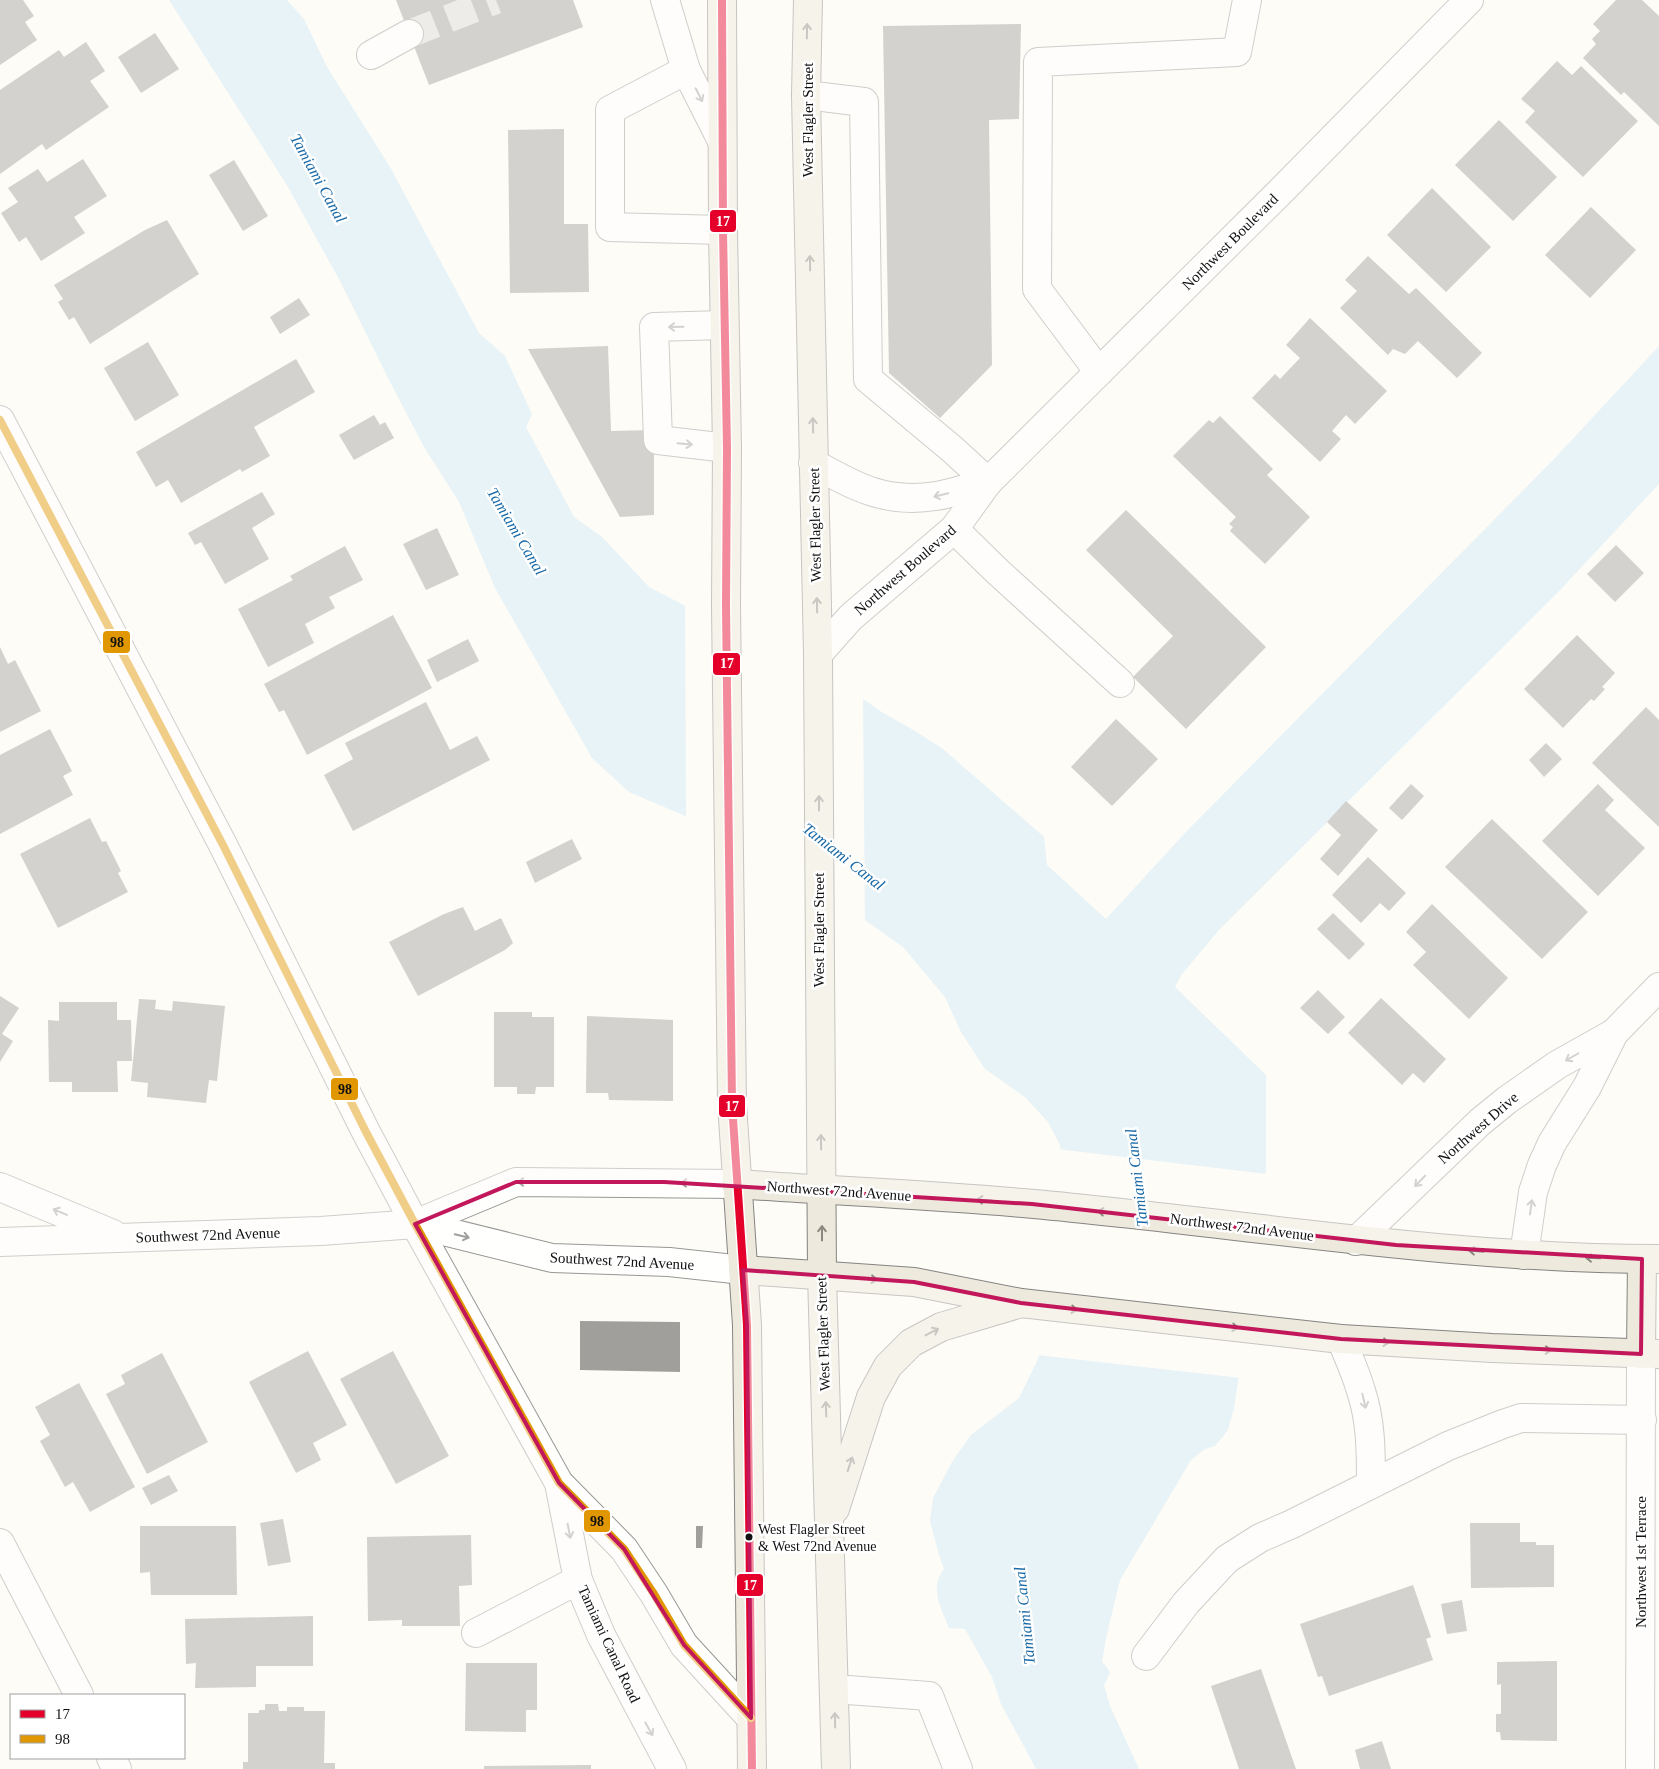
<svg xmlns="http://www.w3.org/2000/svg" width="1659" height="1769" viewBox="0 0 1659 1769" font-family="'Times New Roman',serif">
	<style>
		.water { fill: #cde8f7 }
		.pier { fill: #fdfcf7 }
		.building { fill: #a19f9c }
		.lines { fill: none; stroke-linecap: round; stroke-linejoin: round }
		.minor-tunnel { stroke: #dad9d4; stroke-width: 28; stroke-dasharray: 28 14; stroke-linecap: butt }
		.minor-casing { stroke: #979795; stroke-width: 30 }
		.major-casing { stroke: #858482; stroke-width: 30 }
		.minor { stroke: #fffffe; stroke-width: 28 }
		.major { stroke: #ede9dc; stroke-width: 28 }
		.bus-1-casing { stroke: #fff; stroke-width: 11 }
		.bus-2-casing { stroke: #fff; stroke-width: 11 }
		.bus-1 { stroke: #e4002b; stroke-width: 8 }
		.bus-2 { stroke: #e09702; stroke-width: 8 }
		.oneway { stroke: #8a8881 }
		.oneway2 { stroke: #a0a09f }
		.marked { fill: none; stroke: #c2185b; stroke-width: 4; stroke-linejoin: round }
		.bus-dot { fill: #111; stroke: #fff; stroke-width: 2 }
		.labels { text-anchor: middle; stroke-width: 5; stroke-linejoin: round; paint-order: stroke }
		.bus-label { font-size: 14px; fill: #111; stroke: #fff; text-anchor: start }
		.street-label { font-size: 15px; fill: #111; stroke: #fff }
		.water-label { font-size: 16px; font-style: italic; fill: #1768a6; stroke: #fff }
		.line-badge { stroke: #fff; stroke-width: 2 }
		.badge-label { font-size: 14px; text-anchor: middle; font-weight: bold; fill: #fff }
		.pale-badge-label { font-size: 14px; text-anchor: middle; font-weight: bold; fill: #111 }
	</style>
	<rect width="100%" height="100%" fill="#fdfcf7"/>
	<path class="water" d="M169,0H287L304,19L327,67L390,167L479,333L505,356L532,414L526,427L574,517L602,537L649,587L859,696L880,711L915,731L943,749L1044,837L1047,865L1106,919L1185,833L1555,458L1659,346V484L1561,589L1219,930L1182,974L1175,987L1266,1075V1167L1257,1256L1234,1408L1228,1430L1215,1446L1205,1449L1191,1460L1120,1580L1106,1638L1102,1662L1107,1667L1110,1673L1104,1685L1110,1706L1139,1769H1036L1001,1704L992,1677L965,1629L949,1628C941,1608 929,1588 944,1569L939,1555L930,1521L933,1498L952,1462L971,1435L1019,1398L1038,1359L1068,1239L1060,1145L1048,1122L1026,1098L985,1069L961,1032L945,997L903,947L862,918L683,815L629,792L592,758L495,588L459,502L424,447L389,380L340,281L288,187Z"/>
	<g class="pier">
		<polygon points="685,603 863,695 865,923 686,820"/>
		<polygon points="1057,1149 1267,1174 1260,1256 1241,1378 1037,1355 1066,1239"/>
	</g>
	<g class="building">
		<polygon points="0,0 23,0 34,16 25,22 37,40 0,65"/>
		<polygon points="396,0 573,0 583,27 429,85"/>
		<polygon points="1616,0 1642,0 1659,16 1659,126 1624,92 1621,95 1583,58 1596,44 1592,39 1600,31 1593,24"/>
		<polygon points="1021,24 1019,119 989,120 992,365 940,418 889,373 883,26"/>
		<polygon points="155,33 179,69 141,93 118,57"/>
		<polygon points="86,42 105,71 90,81 109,107 46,150 42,144 0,174 0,90 59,50 64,57"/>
		<polygon points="1557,61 1572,75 1581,66 1638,121 1583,177 1525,122 1535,111 1521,99"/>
		<polygon points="1499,120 1557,177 1513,221 1455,165"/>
		<polygon points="564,129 564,224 588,224 589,292 510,293 508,130"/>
		<polygon points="83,159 107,196 74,217 85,233 41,261 26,237 19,242 1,213 18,202 8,188 38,169 47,182"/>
		<polygon points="234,160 268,216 243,231 209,175"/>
		<polygon points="1432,188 1491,247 1446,292 1387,235"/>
		<polygon points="1591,207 1636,250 1590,298 1545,255"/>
		<polygon points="167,220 199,274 90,344 74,317 69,320 58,302 63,299 54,285 145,230"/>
		<polygon points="1368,256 1409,294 1416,288 1482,353 1457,378 1418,341 1405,354 1393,349 1388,355 1340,308 1357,291 1345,280"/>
		<polygon points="299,298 310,315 280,334 270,317"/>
		<polygon points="1310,318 1387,391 1355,424 1346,415 1332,431 1341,439 1320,462 1252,398 1275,374 1280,379 1300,358 1286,345"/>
		<polygon points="148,342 179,395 135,421 104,368"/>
		<polygon points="608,346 611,431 654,430 654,515 620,517 528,349"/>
		<polygon points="296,359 315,392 254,427 270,456 242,472 240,469 181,503 168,480 156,487 136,452"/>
		<polygon points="374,415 380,425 385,422 394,438 354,460 339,435"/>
		<polygon points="1220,416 1273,469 1267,475 1310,517 1265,564 1230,531 1233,527 1229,524 1236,517 1173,456 1209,420 1213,423"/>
		<polygon points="262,492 275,514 252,528 269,559 225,584 201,542 195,545 188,533"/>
		<polygon points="1126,510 1266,647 1186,729 1133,677 1173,636 1086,550"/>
		<polygon points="437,528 459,575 426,590 403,544"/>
		<polygon points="1616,545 1644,573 1615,602 1587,574"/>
		<polygon points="345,546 363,580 329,597 335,608 305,624 314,643 268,667 238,609 293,580 290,576"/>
		<polygon points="393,615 432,688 307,755 284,710 279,712 264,684"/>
		<polygon points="1577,635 1615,673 1602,687 1605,689 1594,701 1591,699 1563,728 1524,689"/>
		<polygon points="468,639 479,661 437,682 427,660"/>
		<polygon points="0,647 8,664 15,660 41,711 0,732"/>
		<polygon points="426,702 450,750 477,736 490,760 353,831 324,775 353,759 345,743"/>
		<polygon points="1646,707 1659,720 1659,827 1592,763"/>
		<polygon points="1116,719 1158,759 1112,806 1071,767"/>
		<polygon points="50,729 72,771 63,776 73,795 0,834 0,755"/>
		<polygon points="1546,743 1562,759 1544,777 1529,760"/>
		<polygon points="1411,784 1424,796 1402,820 1389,808"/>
		<polygon points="1598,784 1614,800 1605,810 1645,848 1598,896 1542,841"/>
		<polygon points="1346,801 1378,830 1338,876 1320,859 1341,835 1327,822"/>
		<polygon points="90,818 102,842 106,841 121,871 118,873 128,892 58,928 20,854"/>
		<polygon points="1492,819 1588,912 1542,959 1445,867"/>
		<polygon points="572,839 582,859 535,883 526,862"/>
		<polygon points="1368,857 1406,893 1389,911 1380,903 1361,923 1332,895"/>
		<polygon points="1432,904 1508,978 1469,1019 1413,965 1426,952 1406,932"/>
		<polygon points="463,907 475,931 501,918 513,943 505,950 418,996 389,942 444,914"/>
		<polygon points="1333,913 1365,944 1349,960 1317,929"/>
		<polygon points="1318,990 1345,1017 1328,1034 1300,1008"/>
		<polygon points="0,996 19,1008 2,1034 13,1041 0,1062"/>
		<polygon points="1381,998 1446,1059 1424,1083 1413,1073 1402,1085 1348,1033"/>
		<polygon points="139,999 156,1000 155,1009 172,1011 173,1001 225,1006 217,1081 209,1080 206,1103 147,1097 148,1083 131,1081"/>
		<polygon points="59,1002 117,1002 117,1020 131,1020 132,1061 117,1061 118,1092 72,1092 72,1082 49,1082 48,1020 59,1021"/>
		<polygon points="494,1012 532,1012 532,1017 554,1017 554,1087 536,1087 535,1094 517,1094 517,1087 494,1087"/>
		<polygon points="587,1016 673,1020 673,1101 609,1100 608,1093 586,1093"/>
		<polygon points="580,1321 680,1322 680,1372 580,1370"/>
		<polygon points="308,1351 347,1425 313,1443 321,1460 296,1473 249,1382"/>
		<polygon points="393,1351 449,1456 396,1484 340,1379"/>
		<polygon points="162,1353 208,1442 147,1474 106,1394 125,1384 121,1375"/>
		<polygon points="79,1383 135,1487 90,1512 73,1482 65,1487 40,1441 50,1435 35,1407"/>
		<polygon points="169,1475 178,1491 151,1505 142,1488"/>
		<polygon points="283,1519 291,1562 268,1566 260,1523"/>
		<polygon points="1470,1523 1520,1523 1520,1542 1536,1542 1536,1545 1554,1545 1554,1587 1471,1588"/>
		<polygon points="140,1526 236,1526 237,1595 151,1595 150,1572 140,1573"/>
		<polygon points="696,1526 703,1526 702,1548 696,1548"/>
		<polygon points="471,1535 472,1585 459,1586 460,1626 402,1626 402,1620 368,1621 367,1537"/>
		<polygon points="1413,1585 1431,1637 1426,1639 1433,1660 1329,1696 1322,1676 1318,1677 1300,1624"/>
		<polygon points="1462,1600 1467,1631 1447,1634 1441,1604"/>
		<polygon points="313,1616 313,1666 256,1666 256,1687 195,1688 196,1663 186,1664 185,1619"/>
		<polygon points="1557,1661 1557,1741 1501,1740 1500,1732 1496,1732 1496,1714 1501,1714 1501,1684 1497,1685 1497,1662"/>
		<polygon points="466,1663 537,1663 537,1710 526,1710 526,1732 465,1731"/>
		<polygon points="1261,1669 1296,1769 1239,1769 1211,1686"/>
		<polygon points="265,1704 278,1704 279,1711 287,1711 287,1707 304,1707 304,1711 325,1711 324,1763 335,1763 335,1769 243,1769 243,1762 248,1762 248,1713 259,1713 259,1710 265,1710"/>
		<polygon points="1382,1741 1391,1769 1360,1769 1355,1750"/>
		<polygon points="591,1765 591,1769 484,1769 484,1766"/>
	</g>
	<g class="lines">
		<polyline class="minor-tunnel" points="409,34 496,0"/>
		<defs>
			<g id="minor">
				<polyline points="665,0 686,70 722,141"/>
				<polyline points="371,55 409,34"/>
				<polyline points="686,70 610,110 610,227 723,230"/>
				<polyline points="806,95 864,102 868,379 952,449 988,482"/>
				<polyline points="724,325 654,327 658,440 727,448"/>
				<polyline points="1099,372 1037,289 1038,62 1237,52 1247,0"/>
				<polyline points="0,420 223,845 366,1132 415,1224 559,1483 624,1549 654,1594 684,1645 751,1718"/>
				<path d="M813,463C855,487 886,504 936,496C954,493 971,487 988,482"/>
				<polyline points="954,529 998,572 1120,683"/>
				<polyline points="818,654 851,617 954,529 988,482 1282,190 1469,0"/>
				<polyline points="0,1187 113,1234"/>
				<polyline points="415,1224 552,1258 669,1262 743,1270"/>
				<polyline points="1356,1241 1480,1122 1507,1100 1557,1065 1614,1033 1659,987"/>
				<polyline points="0,1242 321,1231 415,1224 516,1182 736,1184"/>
				<polyline points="1524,1255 1533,1192 1542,1165 1552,1143 1587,1087 1614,1033"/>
				<path d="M1341,1339C1348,1356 1356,1373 1361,1391C1371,1420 1371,1453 1371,1484"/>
				<polyline points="559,1483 578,1580 601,1635 672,1769"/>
				<polyline points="0,1543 79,1695"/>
				<polyline points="476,1633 578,1580"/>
				<polyline points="1146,1656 1186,1603 1227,1559 1260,1538 1292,1524 1448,1446 1503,1424 1521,1418 1642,1420"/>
				<polyline points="834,1689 929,1696 958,1769"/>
				<polyline points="111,1758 117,1769"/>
				<polyline points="1640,1769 1641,1354"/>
			</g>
			<g id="major">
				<polyline points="722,0 723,230 727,448 726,606 732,1104 747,1325 752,1769"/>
				<polyline points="808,0 806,95 818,654 822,1275 836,1769"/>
				<path d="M736,1184C835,1191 935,1195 1034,1204C1242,1223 1449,1259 1659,1259"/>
				<polyline points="743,1270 914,1282 1021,1303 1341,1339 1492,1348 1659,1354"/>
				<polyline points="1641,1354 1642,1259"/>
				<polyline points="835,1509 871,1397 888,1366 911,1343 941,1327 1018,1304"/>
			</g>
		</defs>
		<use href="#minor" class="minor-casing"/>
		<use href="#major" class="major-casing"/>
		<use href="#minor" class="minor"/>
		<use href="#major" class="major"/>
		<defs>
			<polyline id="bus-1" points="722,0 723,230 727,448 726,606 732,1104 747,1325 752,1769"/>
			<polyline id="bus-2" points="0,420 223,845 366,1132 415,1224 559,1483 624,1549 654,1594 684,1645 751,1718"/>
		</defs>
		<use href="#bus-1" class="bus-1-casing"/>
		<use href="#bus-2" class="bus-2-casing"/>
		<use href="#bus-1" class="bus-1"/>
		<use href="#bus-2" class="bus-2"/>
	</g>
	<defs><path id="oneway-shaft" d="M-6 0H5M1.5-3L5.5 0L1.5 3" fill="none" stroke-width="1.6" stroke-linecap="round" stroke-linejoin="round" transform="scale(1.25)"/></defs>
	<g class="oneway">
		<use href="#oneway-shaft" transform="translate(807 31) rotate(-89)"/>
		<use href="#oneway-shaft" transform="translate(810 263) rotate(-91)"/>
		<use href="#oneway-shaft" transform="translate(813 425) rotate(-91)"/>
		<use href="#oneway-shaft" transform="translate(817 605) rotate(-91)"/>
		<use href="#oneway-shaft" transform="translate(819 803) rotate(-90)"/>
		<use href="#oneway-shaft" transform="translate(821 1142) rotate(-91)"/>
		<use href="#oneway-shaft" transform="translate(984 1200) rotate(-176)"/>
		<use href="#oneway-shaft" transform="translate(1105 1212) rotate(-174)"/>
		<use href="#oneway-shaft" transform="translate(822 1233) rotate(-90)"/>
		<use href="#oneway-shaft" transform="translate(1476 1251) rotate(-175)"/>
		<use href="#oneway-shaft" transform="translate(1593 1258) rotate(-178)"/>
		<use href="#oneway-shaft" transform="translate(870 1279) rotate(4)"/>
		<use href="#oneway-shaft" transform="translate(1070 1309) rotate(7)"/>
		<use href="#oneway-shaft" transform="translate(1231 1327) rotate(7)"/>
		<use href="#oneway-shaft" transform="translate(932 1332) rotate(-27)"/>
		<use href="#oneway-shaft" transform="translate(1382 1342) rotate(4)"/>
		<use href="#oneway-shaft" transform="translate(1544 1350) rotate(2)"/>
		<use href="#oneway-shaft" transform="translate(826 1409) rotate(-92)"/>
		<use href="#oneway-shaft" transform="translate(850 1464) rotate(-72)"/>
		<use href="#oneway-shaft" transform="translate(835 1720) rotate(-91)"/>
	</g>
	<g class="oneway2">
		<use href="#oneway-shaft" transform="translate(699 95) rotate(63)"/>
		<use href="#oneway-shaft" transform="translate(676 327) rotate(179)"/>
		<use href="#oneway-shaft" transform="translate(685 444) rotate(5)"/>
		<use href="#oneway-shaft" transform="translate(941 495) rotate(167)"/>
		<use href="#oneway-shaft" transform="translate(1572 1057) rotate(150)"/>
		<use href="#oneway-shaft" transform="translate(1420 1181) rotate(134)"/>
		<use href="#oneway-shaft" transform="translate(525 1182) rotate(-180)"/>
		<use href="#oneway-shaft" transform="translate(688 1183) rotate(-179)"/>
		<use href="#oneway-shaft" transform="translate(1531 1207) rotate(-82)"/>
		<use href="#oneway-shaft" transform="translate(60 1212) rotate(-157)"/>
		<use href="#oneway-shaft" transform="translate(462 1236) rotate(14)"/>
		<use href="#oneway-shaft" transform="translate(1364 1401) rotate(77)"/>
		<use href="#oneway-shaft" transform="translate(569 1531) rotate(79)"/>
		<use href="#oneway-shaft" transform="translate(649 1729) rotate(61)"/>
	</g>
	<path d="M0 0H1659V1769H0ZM516,1182H664L1032,1204L1396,1245L1642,1259L1641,1354L1341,1339L1021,1303L914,1282L743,1270L747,1325L751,1718L684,1645L624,1549L559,1483L415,1224Z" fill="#fdfcf7" fill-opacity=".55" fill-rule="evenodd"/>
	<path class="marked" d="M516,1182H664L1032,1204L1396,1245L1642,1259L1641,1354L1341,1339L1021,1303L914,1282L743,1270L747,1325L751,1718L684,1645L624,1549L559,1483L415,1224Z"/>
	<circle class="bus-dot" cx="749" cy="1537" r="4.5"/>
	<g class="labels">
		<g class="bus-label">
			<text x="758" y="1534">West Flagler Street<tspan x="758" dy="17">&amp; West 72nd Avenue</tspan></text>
		</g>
		<g class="street-label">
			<text transform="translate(808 120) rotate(-90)" y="5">West Flagler Street</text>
			<text transform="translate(1230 242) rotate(-45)" y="5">Northwest Boulevard</text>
			<text transform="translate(815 525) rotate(-91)" y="5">West Flagler Street</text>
			<text transform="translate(905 570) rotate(-41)" y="5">Northwest Boulevard</text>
			<text transform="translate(819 930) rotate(-90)" y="5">West Flagler Street</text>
			<text transform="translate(1478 1128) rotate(-41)" y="5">Northwest Drive</text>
			<text transform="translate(839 1191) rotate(4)" y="5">Northwest 72nd Avenue</text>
			<text transform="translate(1242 1227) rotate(7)" y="5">Northwest 72nd Avenue</text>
			<text transform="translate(208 1235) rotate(-2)" y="5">Southwest 72nd Avenue</text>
			<text transform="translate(622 1261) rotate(3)" y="5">Southwest 72nd Avenue</text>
			<text transform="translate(823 1334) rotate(-92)" y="5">West Flagler Street</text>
			<text transform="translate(1641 1562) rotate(-90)" y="5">Northwest 1st Terrace</text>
			<text transform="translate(609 1644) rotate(65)" y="5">Tamiami Canal Road</text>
		</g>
		<g class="water-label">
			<text transform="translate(319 178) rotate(61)" y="6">Tamiami Canal</text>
			<text transform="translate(517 531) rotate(59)" y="6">Tamiami Canal</text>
			<text transform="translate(844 856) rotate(38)" y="6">Tamiami Canal</text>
			<text transform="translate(1136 1178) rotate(-97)" y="6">Tamiami Canal</text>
			<text transform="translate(1024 1616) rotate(-96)" y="6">Tamiami Canal</text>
		</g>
	</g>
	<g class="line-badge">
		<rect x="709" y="209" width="28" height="24" rx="5" fill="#e4002b"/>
		<rect x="102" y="630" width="29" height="24" rx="5" fill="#e09702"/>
		<rect x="712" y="652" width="29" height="24" rx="5" fill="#e4002b"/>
		<rect x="330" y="1077" width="29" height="24" rx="5" fill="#e09702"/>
		<rect x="718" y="1094" width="28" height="24" rx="5" fill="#e4002b"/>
		<rect x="583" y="1509" width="28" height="24" rx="5" fill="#e09702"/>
		<rect x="736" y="1573" width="28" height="24" rx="5" fill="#e4002b"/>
	</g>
	<g class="badge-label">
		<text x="723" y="226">17</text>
		<text x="727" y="668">17</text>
		<text x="732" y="1111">17</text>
		<text x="750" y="1590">17</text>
	</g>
	<g class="pale-badge-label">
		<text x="117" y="647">98</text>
		<text x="345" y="1094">98</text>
		<text x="597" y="1526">98</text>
	</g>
	<rect x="10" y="1694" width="175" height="65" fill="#ffffff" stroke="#a0a0a0"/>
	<rect x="20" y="1710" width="25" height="8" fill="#e4002b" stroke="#a0a0a0"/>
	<text x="55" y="1719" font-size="15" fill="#111111">17</text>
	<rect x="20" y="1735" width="25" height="8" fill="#e09702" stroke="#a0a0a0"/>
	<text x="55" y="1744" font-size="15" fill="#111111">98</text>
</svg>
